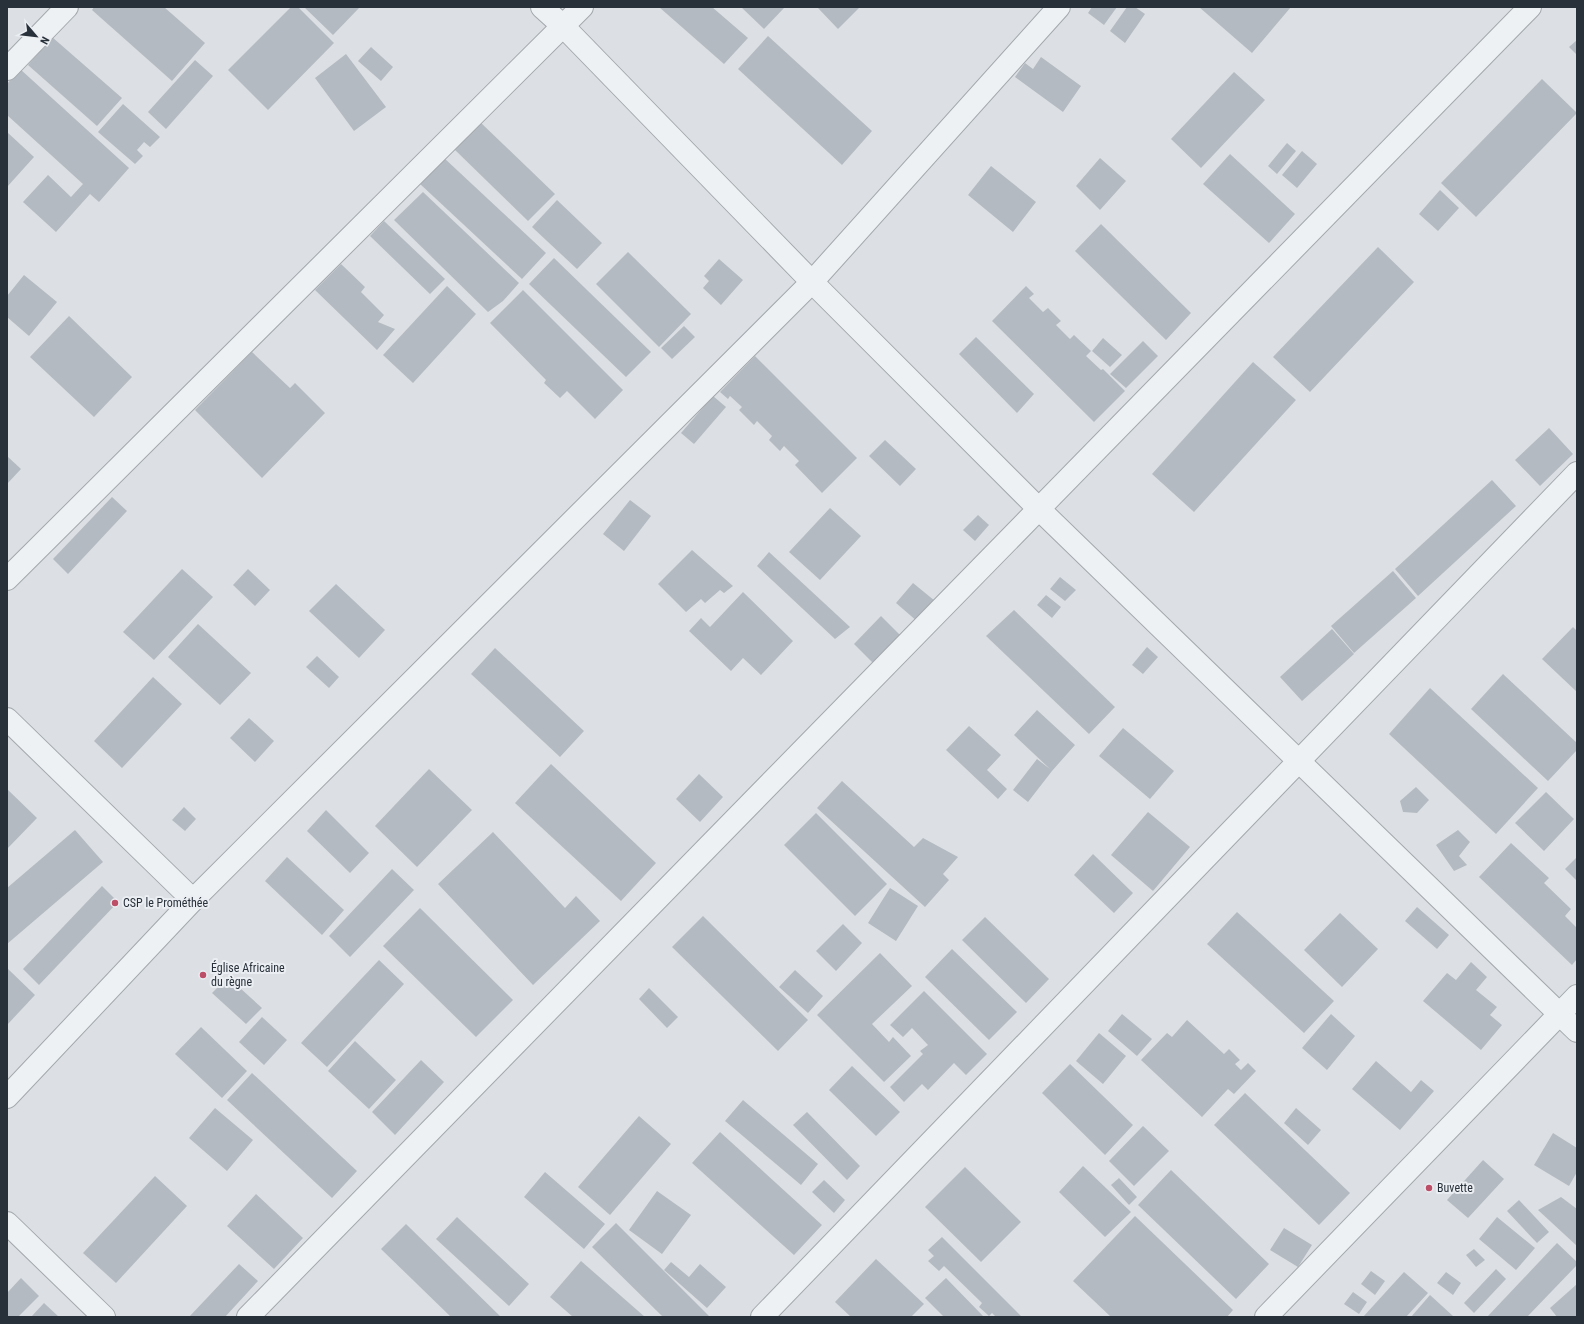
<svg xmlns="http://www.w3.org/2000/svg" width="1584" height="1324" viewBox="0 0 1584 1324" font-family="'Roboto Condensed',sans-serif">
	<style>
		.building { fill: #b4bac1 }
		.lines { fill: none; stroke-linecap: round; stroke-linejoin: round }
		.minor-casing { stroke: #a2a8ad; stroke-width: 24 }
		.minor { stroke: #eef1f3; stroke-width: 22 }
		.poi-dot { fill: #bd4e68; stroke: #ebeff3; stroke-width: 1.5 }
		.labels { text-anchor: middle; stroke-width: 4; stroke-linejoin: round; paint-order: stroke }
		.poi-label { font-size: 12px; fill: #283039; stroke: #ebeff3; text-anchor: start }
	</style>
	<rect width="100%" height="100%" fill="#dce0e4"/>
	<g class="building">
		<polygon points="94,7 164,7 205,43 172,81 92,10"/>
		<polygon points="291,7 298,7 334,43 268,110 228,70"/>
		<polygon points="304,7 360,7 333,35"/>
		<polygon points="659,7 712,7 748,38 724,64"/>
		<polygon points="741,7 785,7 764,29"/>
		<polygon points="817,7 860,7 838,29"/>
		<polygon points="1092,7 1117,7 1104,25 1088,13"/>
		<polygon points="1127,7 1135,7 1145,14 1125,43 1110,31"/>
		<polygon points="1199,7 1291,7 1252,53"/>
		<polygon points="768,36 872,131 842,165 738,69"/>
		<polygon points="52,37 122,98 97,126 28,65"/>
		<polygon points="1577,40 1577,55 1569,47"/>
		<polygon points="371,47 393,67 381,81 358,61"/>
		<polygon points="346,54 386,107 354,131 315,78"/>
		<polygon points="1041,57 1081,86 1063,112 1015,77 1025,63 1033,69"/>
		<polygon points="195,60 213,76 166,129 148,112"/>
		<polygon points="20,69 129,168 99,202 90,194 56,232 23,202 48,175 71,197 83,184 7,115 7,84"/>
		<polygon points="1234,72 1265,100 1201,168 1171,139"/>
		<polygon points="1542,79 1577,113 1476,217 1441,183"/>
		<polygon points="123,104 160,137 150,147 144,142 137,150 143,156 135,164 98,132"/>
		<polygon points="479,121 555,194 528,221 453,148"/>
		<polygon points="7,132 34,157 7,187"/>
		<polygon points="1287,143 1296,151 1277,174 1268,166"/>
		<polygon points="1302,151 1317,164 1297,188 1282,175"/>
		<polygon points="1230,154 1295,214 1269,243 1203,184"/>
		<polygon points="443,157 546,253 522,279 419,183"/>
		<polygon points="1100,158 1126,181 1100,210 1076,186"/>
		<polygon points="991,166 1036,202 1013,232 968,195"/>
		<polygon points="1440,190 1459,208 1438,231 1419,214"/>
		<polygon points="423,192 519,283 503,301 488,312 394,220"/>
		<polygon points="557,200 602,243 577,269 532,227"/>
		<polygon points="384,221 445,279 430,294 370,236"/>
		<polygon points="1101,224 1191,313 1166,340 1075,251"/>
		<polygon points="1378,247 1414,282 1310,392 1273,357"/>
		<polygon points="628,252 691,314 659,347 596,284"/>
		<polygon points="554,258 651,352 626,377 529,284"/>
		<polygon points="719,259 743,280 721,305 703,288 709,281 704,276"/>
		<polygon points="341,264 365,287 361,292 384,315 378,322 395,329 377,350 315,290"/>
		<polygon points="24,275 57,302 29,336 7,317 7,296"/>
		<polygon points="447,286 476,314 413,383 383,355"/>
		<polygon points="1026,286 1034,294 1029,298 1043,312 1048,308 1061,321 1056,325 1070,339 1074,335 1091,351 1086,356 1101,370 1103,369 1125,391 1094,422 992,321"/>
		<polygon points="523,290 623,390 595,419 567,391 560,398 544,383 546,380 490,323"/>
		<polygon points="69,316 132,377 94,417 30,357"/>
		<polygon points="684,326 695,337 672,359 661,348"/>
		<polygon points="976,337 1034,394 1017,413 959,354"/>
		<polygon points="1103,338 1122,355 1110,367 1092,351"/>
		<polygon points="1143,341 1158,356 1126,388 1110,374"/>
		<polygon points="252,352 290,388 295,383 325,413 262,478 195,410"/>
		<polygon points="755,356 857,458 822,493 795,465 799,461 784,446 780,451 769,440 772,436 757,421 754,425 739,410 742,407 730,396 728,399 720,392"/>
		<polygon points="1253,362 1296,400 1194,512 1152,474"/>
		<polygon points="713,396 726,407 694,444 681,433"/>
		<polygon points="1549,428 1573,454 1540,486 1515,460"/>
		<polygon points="885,440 916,469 900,486 869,456"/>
		<polygon points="7,456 21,469 7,484"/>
		<polygon points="1492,480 1516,506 1418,596 1395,569"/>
		<polygon points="112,497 127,511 68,574 53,559"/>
		<polygon points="630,500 651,516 624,551 603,534"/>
		<polygon points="830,508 861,536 820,580 789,552"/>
		<polygon points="978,515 989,525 975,541 963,530"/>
		<polygon points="692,550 733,586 724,593 720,590 705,603 701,599 686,612 658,584"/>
		<polygon points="769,552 850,627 835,639 757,566"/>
		<polygon points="182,569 213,597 154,660 123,632"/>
		<polygon points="248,569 270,590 255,606 233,585"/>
		<polygon points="1393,571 1416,598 1354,653 1331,626"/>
		<polygon points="1060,577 1076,590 1065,601 1050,589"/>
		<polygon points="913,583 935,601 918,622 896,603"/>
		<polygon points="336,584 385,630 359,658 309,611"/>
		<polygon points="743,592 793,641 761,675 743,658 731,671 689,631 701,618 710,627"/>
		<polygon points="1046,595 1061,607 1052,618 1037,605"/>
		<polygon points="1014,610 1115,707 1089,734 986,636"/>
		<polygon points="881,616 901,636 874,664 854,644"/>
		<polygon points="198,624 251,673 220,705 168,657"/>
		<polygon points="1573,627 1577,631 1577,692 1542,659"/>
		<polygon points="1332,629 1354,654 1302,701 1280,677"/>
		<polygon points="1147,647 1158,657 1143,674 1132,665"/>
		<polygon points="495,648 584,731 560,757 471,674"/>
		<polygon points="317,656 339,677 329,688 306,667"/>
		<polygon points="1503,674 1577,743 1577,750 1548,781 1471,709"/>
		<polygon points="153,677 182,704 122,768 94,741"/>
		<polygon points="1430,688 1538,788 1496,834 1389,734"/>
		<polygon points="1037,710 1075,745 1052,771 1028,802 1013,790 1037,759 1050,769 1014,735"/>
		<polygon points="249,718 274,741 255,762 230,738"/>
		<polygon points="969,726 1001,755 987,770 1007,789 998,799 946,750"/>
		<polygon points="1123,728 1174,771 1150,799 1099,756"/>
		<polygon points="551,764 656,863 621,901 515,803"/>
		<polygon points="429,769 472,810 417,867 375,826"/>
		<polygon points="699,774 723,797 700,822 676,799"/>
		<polygon points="842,781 914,847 923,838 958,857 943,874 949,880 925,907 817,808"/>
		<polygon points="1416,787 1429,800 1417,813 1403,812 1400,801"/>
		<polygon points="7,789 37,818 7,849"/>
		<polygon points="1546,792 1574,819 1544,851 1515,823"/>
		<polygon points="184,807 196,819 185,831 172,820"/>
		<polygon points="326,810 369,853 350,873 307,831"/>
		<polygon points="1148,812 1190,847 1153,891 1111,855"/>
		<polygon points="816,813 887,884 855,916 784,845"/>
		<polygon points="75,830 103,862 7,944 7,888"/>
		<polygon points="1458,830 1470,842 1459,856 1467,865 1454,871 1436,845"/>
		<polygon points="493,832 565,908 576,896 600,921 533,985 438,884"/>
		<polygon points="1511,843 1549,878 1544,883 1571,909 1565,916 1577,928 1576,934 1577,935 1577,959 1572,965 1479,877"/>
		<polygon points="1093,854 1133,893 1114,913 1074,875"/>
		<polygon points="287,857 344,910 322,935 265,881"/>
		<polygon points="1577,857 1577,881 1565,869"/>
		<polygon points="392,869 414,890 350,957 329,936"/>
		<polygon points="102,886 118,902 39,985 23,969"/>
		<polygon points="890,888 918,906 896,941 868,923"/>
		<polygon points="1417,907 1449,935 1437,949 1405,921"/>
		<polygon points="420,908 513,1000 476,1037 383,946"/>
		<polygon points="1237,912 1334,1001 1304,1033 1207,944"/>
		<polygon points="1340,913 1378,949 1342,987 1304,950"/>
		<polygon points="703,916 808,1020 778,1051 672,947"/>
		<polygon points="985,917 1049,979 1026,1003 962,940"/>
		<polygon points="843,924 862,943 836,971 816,951"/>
		<polygon points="952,949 1017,1012 989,1040 925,977"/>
		<polygon points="880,953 912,986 872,1024 889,1042 893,1037 911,1056 884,1082 817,1015"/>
		<polygon points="379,960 404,984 327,1067 301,1043"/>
		<polygon points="1471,962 1487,977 1476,990 1497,1007 1490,1015 1502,1025 1481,1050 1423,1001 1447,973 1456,980"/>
		<polygon points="7,968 35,995 7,1025"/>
		<polygon points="795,970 823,996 808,1013 779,987"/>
		<polygon points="228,977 262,1008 246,1024 212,993"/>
		<polygon points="649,988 678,1017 667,1028 639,999"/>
		<polygon points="924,991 987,1054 966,1075 954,1063 928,1090 922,1084 904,1102 890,1087 923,1054 920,1051 928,1045 912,1028 903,1037 890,1025"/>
		<polygon points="1122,1014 1152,1039 1137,1056 1108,1031"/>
		<polygon points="1331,1014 1355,1036 1327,1070 1302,1048"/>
		<polygon points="262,1017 287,1040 264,1065 239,1042"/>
		<polygon points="1187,1020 1224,1054 1229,1049 1240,1060 1235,1064 1241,1070 1248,1063 1256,1071 1234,1094 1228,1089 1202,1117 1141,1060 1167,1033 1172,1037"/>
		<polygon points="201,1027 247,1071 222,1098 175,1054"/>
		<polygon points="1099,1033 1126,1056 1103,1084 1076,1061"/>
		<polygon points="355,1041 396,1080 369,1109 328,1071"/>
		<polygon points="421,1060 444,1082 395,1135 372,1112"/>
		<polygon points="1376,1061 1411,1092 1421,1080 1434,1091 1400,1130 1352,1089"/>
		<polygon points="1070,1064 1133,1125 1105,1155 1042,1093"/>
		<polygon points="852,1066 900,1112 876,1136 829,1090"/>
		<polygon points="252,1073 357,1171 332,1198 227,1100"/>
		<polygon points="1245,1093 1350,1193 1319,1225 1214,1125"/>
		<polygon points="743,1100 818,1164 801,1185 725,1121"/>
		<polygon points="215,1108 253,1140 227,1171 189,1138"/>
		<polygon points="1296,1108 1321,1130 1308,1145 1284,1123"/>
		<polygon points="807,1112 860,1166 847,1180 793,1125"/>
		<polygon points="639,1116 671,1144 610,1215 578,1187"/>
		<polygon points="1143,1126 1169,1151 1134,1186 1109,1161"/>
		<polygon points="720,1132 822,1225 794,1255 692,1163"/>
		<polygon points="1553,1133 1577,1148 1577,1172 1569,1186 1534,1165"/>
		<polygon points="1483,1160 1504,1179 1468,1218 1447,1200"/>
		<polygon points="1083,1166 1131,1212 1105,1237 1059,1192"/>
		<polygon points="965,1167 1021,1222 981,1262 925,1207"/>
		<polygon points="1171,1170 1269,1264 1236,1299 1138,1205"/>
		<polygon points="545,1172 605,1224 584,1249 524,1197"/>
		<polygon points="155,1176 187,1206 116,1283 83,1253"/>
		<polygon points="1119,1178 1137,1197 1129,1205 1111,1185"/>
		<polygon points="824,1180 845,1200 834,1213 812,1192"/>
		<polygon points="657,1191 691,1215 662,1254 629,1230"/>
		<polygon points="256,1194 303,1238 274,1269 227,1226"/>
		<polygon points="1561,1197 1577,1209 1577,1246 1538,1210"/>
		<polygon points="1519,1200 1549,1232 1537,1243 1507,1211"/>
		<polygon points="1135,1216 1233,1310 1227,1317 1111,1317 1073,1281"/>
		<polygon points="457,1217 529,1284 509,1306 436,1239"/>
		<polygon points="1497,1217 1535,1248 1516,1270 1479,1239"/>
		<polygon points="616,1223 710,1317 663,1317 592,1247"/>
		<polygon points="406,1224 501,1317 451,1317 381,1249"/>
		<polygon points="1284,1228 1312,1245 1298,1267 1270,1250"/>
		<polygon points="942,1237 1022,1317 996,1317 992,1313 989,1316 979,1307 982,1303 944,1266 939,1271 928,1261 934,1256 928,1250"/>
		<polygon points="1557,1243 1577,1262 1577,1265 1527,1317 1487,1317"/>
		<polygon points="1474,1249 1485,1260 1476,1267 1466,1255"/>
		<polygon points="876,1259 924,1304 911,1317 851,1317 835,1302"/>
		<polygon points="581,1261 645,1317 573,1317 550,1297"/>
		<polygon points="671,1262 689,1277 700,1264 726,1287 707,1308 664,1270"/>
		<polygon points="239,1264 258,1281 225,1317 189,1317"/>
		<polygon points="1496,1269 1506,1279 1474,1313 1464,1303"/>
		<polygon points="1371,1271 1385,1281 1375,1295 1361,1284"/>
		<polygon points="1404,1272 1428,1293 1406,1317 1363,1317"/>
		<polygon points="1446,1272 1461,1283 1453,1295 1437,1283"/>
		<polygon points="21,1278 39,1296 18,1317 7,1317 7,1293"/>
		<polygon points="946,1278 984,1317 944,1317 925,1298"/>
		<polygon points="1577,1284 1577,1317 1557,1317 1550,1308"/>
		<polygon points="1353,1292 1367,1302 1359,1314 1344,1304"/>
		<polygon points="1430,1295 1453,1316 1452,1317 1411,1317"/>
		<polygon points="44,1303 59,1317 31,1317"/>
	</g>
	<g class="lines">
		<defs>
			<g id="minor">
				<polyline points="542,7 563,26 812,282 1039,509 1577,1031"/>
				<polyline points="7,69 67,7"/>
				<polyline points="7,579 582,7"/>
				<polyline points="7,719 193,900"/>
				<polyline points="7,1097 193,900 812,282 1059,7"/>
				<polyline points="7,1223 104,1317"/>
				<polyline points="248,1317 1530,7"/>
				<polyline points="762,1317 1577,473"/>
				<polyline points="1266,1317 1577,996"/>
			</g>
		</defs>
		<use href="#minor" class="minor-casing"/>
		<use href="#minor" class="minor"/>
	</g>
	<g class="poi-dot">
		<circle cx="115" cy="903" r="4"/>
		<circle cx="203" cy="975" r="4"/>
		<circle cx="1429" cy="1188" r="4"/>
	</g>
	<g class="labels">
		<g class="poi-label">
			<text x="123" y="907">CSP le Prométhée</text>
			<text x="211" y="972">Église Africaine<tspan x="211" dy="14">du règne</tspan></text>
			<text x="1437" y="1192">Buvette</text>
		</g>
	</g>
	<rect width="1584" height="1324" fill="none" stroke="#283039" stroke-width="16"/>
	<g transform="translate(36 36) rotate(118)" stroke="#ebeff3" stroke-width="3" paint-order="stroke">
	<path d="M0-3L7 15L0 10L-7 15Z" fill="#283039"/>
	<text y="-6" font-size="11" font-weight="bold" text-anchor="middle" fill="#283039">N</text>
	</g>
</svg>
